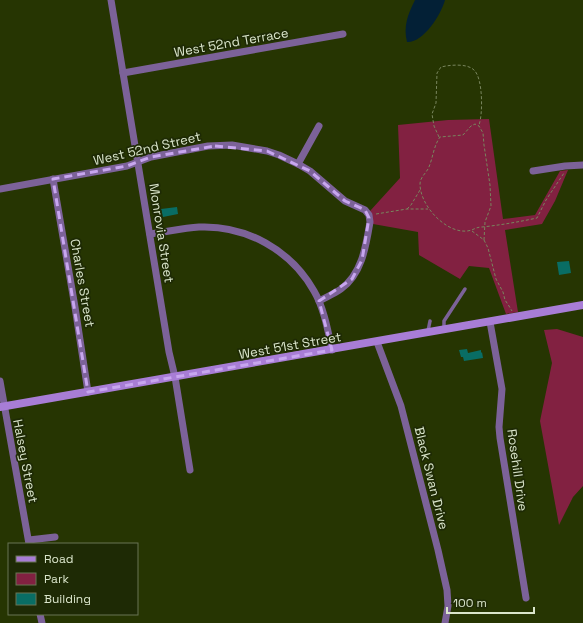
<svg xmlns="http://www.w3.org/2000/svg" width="583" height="623" viewBox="0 0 583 623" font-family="'Space Grotesk',sans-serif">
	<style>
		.green { fill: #822141 }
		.water { fill: #032036 }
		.building { fill: #096d64 }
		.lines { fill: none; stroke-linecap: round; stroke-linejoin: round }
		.path { stroke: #79865e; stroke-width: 1; stroke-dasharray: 3 2; stroke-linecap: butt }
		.lane { stroke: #7c6299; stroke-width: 3.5 }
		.street { stroke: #7c6299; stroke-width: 7 }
		.secondary { stroke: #a87dd6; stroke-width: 8 }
		.marked { fill: none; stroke: #c8a6ef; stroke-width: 3; stroke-dasharray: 8 5; stroke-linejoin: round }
		.labels { text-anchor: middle; stroke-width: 3.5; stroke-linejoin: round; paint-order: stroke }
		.street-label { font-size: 13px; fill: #dae5cb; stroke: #1e2a05 }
	</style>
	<rect width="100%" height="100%" fill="#263502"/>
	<g class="green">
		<polygon points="489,119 503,219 535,215 560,171 568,170 555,201 542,224 505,230 518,312 506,314 489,268 469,266 460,279 419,255 418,232 373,224 370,211 400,178 398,125 448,120"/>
		<polygon points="557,329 583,337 583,486 573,497 559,525 540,421 552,363 544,330"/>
	</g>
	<path class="water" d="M415,0H445C441,15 423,43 407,42C403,26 408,14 415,0Z"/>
	<g class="building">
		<polygon points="177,207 178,214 163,217 161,209"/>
		<polygon points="569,261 571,273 559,275 557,262"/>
		<polygon points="467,349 468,353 481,350 481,353 482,352 483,358 464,361 463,357 461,357 459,350"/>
	</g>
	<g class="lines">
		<g class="path">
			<path d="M439,137L434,126L432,114L436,103L437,73L441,67C449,65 467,63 474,70C483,78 483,114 479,125"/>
			<polyline points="407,209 411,205 420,190"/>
			<polyline points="376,214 407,209 428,209"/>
			<polyline points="472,231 484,240 488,248 496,279 503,292 505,300 509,306 512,311"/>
			<path d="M484,240L485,222L491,206L490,185L484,145L483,133L479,126L475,124L471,126L463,135L440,137C433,147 433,159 428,169C425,174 420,178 420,184C420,204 442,229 462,231C473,232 474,227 482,227C501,225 518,222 537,218L546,200L564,173"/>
		</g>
		<g class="lane">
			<polyline points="444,328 444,321 465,289"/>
			<polyline points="428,331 430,321"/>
		</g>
		<g class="street">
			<polyline points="111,0 169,352 175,377 190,470"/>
			<polyline points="123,73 343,34"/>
			<polyline points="298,164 319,126"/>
			<polyline points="533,171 565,166 583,165"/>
			<polyline points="53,179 75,307 88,392"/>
			<path d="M0,189L127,166L151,157L208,146L232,145L267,151L279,155L298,164L310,171L345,201L365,210L369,215L370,222C366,246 362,274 341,289C334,294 326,297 319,301"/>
			<path d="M150,234C166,232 183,228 199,227C246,225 291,250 314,291C324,308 328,331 332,350"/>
			<polyline points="490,322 502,389 499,427 500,438 526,598"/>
			<polyline points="377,342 401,406 438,550 447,590 448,606 445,623"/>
			<polyline points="0,381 29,544"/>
			<polyline points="29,540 55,537"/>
			<polyline points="40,614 42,623"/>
		</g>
		<polyline class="secondary" points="0,407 583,305"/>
	</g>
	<path class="marked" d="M215,146L267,151L310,171L345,201L365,210L369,218L362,260L352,279L319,301L332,350L88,392L53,179L127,166L151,157Z"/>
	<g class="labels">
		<g class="street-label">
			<text transform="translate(231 42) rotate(-10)" y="5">West 52nd Terrace</text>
			<text transform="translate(147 148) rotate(-13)" y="5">West 52nd Street</text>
			<text transform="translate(162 233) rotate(81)" y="5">Monrovia Street</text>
			<text transform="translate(83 283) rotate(80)" y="5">Charles Street</text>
			<text transform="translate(290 345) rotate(-10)" y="5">West 51st Street</text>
			<text transform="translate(26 461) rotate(79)" y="5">Halsey Street</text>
			<text transform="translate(518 470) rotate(82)" y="5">Rosehill Drive</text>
			<text transform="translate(432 478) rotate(76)" y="5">Black Swan Drive</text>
		</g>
	</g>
	<rect x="8" y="543" width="130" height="72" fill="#1e2a05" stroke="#697554"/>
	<rect x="16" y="556" width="20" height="6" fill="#a87dd6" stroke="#697554"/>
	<text x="44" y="563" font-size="12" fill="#dae5cb">Road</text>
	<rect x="16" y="573" width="20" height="12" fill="#822141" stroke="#697554"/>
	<text x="44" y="583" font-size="12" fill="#dae5cb">Park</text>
	<rect x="16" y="593" width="20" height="12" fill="#096d64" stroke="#697554"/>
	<text x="44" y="603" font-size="12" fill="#dae5cb">Building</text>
	<path d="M447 607v6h87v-6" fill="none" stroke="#dae5cb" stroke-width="2"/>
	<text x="453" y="607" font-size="12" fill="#dae5cb" stroke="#1e2a05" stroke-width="3" paint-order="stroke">100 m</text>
</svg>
